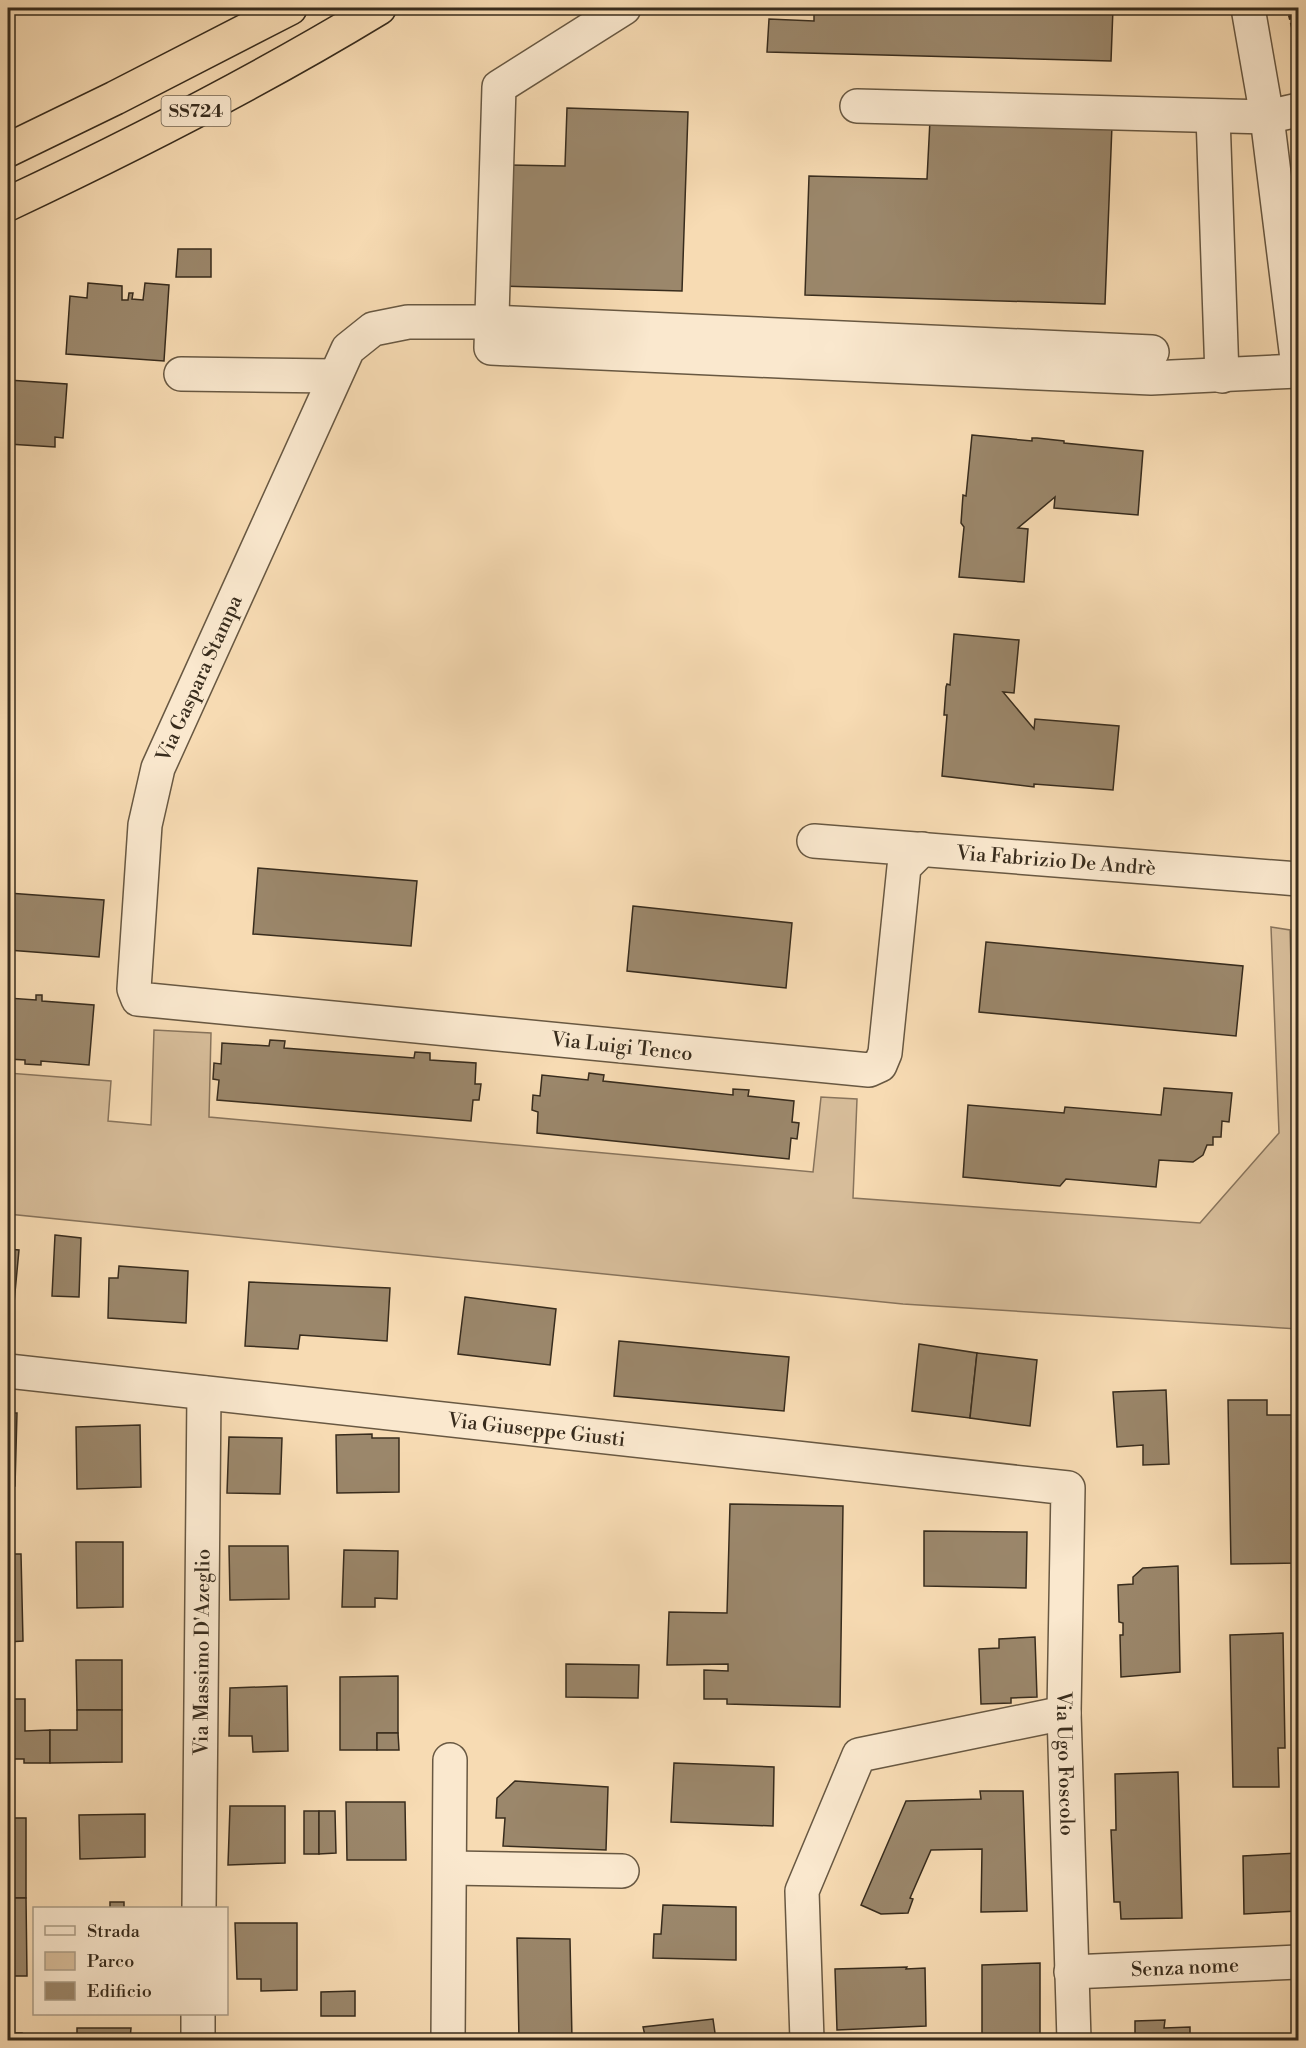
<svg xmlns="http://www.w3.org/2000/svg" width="1306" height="2048" viewBox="0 0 1306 2048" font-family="'Libre Bodoni',serif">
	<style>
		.green { fill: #d7bd9a; stroke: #88745c; stroke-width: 1.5 }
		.building { fill: #9b876b; stroke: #382c1d; stroke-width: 1.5 }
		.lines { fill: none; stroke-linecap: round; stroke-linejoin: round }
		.minor-casing { stroke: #685842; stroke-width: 36 }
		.highway-casing { stroke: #382c1d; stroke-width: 36 }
		.path { stroke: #382c1d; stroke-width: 4; stroke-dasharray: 4.5 3; stroke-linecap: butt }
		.minor { stroke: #fae8ce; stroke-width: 33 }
		.highway { stroke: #f7dbb3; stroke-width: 33 }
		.labels { text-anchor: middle; stroke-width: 6; stroke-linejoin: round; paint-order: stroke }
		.shield { fill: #fae8ce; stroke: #726452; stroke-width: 1.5 }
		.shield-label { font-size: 18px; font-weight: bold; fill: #382c1d }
		.street-label { font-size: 20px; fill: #382c1d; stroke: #fae8ce }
	</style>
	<rect width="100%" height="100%" fill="#f7dbb3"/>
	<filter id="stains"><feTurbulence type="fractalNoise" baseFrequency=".00333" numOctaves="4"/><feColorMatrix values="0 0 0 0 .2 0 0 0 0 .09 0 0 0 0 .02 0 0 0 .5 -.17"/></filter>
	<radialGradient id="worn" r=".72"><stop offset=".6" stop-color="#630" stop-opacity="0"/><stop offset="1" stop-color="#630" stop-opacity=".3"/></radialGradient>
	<polygon class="green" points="1271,927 1290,930 1298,1199 1298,1329 903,1304 8,1214 8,1073 111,1081 108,1121 151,1125 154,1030 211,1033 209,1117 813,1172 821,1097 857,1099 853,1198 1200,1223 1279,1133"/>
	<g class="building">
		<polygon points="814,8 1113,8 1111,61 767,52 769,19 814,21"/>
		<polygon points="567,108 688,112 682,291 502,286 507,165 565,166"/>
		<polygon points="930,120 1112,125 1105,304 805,295 809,176 927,179"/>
		<polygon points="178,249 211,249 211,277 176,277"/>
		<polygon points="88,283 122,286 122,300 128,300 129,293 133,293 132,299 143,300 145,283 169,285 164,361 66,354 70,296 87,298"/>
		<polygon points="8,380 67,384 63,438 55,437 55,447 8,444"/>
		<polygon points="972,435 1032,441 1032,438 1037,438 1064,441 1064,443 1143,451 1138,515 1054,508 1055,497 1018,528 1028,529 1024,582 959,577 964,527 961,523 963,495 966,496"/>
		<polygon points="954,634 1019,640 1014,693 1003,692 1034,729 1035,719 1119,726 1113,790 1034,784 1034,787 942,776 947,715 944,715 946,687 947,684 950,685"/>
		<polygon points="258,868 417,881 411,946 253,934"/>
		<polygon points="8,893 104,900 99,957 8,950"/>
		<polygon points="633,906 792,923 786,988 627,971"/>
		<polygon points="986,942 1243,966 1236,1036 979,1012"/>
		<polygon points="36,995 42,995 42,1001 94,1005 89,1065 41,1061 41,1065 25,1064 25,1060 8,1059 8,998 36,1000"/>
		<polygon points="270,1040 285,1041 284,1048 414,1058 415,1052 430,1053 430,1060 476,1063 475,1084 481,1084 479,1100 473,1100 471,1121 217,1100 219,1080 213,1079 214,1063 221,1064 222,1043 269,1046"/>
		<polygon points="589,1073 604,1075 603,1081 733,1095 733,1089 749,1090 748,1096 794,1101 792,1122 799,1123 797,1139 791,1138 789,1159 537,1133 538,1112 532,1110 533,1095 540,1096 542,1075 588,1080"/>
		<polygon points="1164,1088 1232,1093 1229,1122 1222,1121 1221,1137 1213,1137 1213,1145 1207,1145 1203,1155 1193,1162 1159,1160 1156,1187 1066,1179 1060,1186 963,1177 968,1105 1064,1113 1065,1107 1161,1115"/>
		<polygon points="55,1235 81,1238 79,1297 52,1296"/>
		<polygon points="8,1249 19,1250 12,1324 8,1323"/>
		<polygon points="119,1266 188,1271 186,1323 108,1318 109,1278 118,1278"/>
		<polygon points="249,1282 390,1288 387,1341 300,1335 298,1349 245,1346"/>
		<polygon points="465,1297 556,1309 550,1365 458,1354"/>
		<polygon points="619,1341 789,1357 784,1411 614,1396"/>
		<polygon points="919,1344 977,1353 970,1418 912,1411"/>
		<polygon points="977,1353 1037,1360 1030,1426 970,1418"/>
		<polygon points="1166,1390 1169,1464 1143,1465 1143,1445 1117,1447 1113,1392"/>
		<polygon points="1228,1400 1267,1400 1267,1415 1297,1415 1298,1563 1231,1564"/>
		<polygon points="8,1413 17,1413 15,1486 8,1486"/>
		<polygon points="140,1425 141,1487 77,1489 76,1427"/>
		<polygon points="372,1434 372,1438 399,1438 399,1492 337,1493 336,1435"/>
		<polygon points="229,1437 282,1438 280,1494 227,1493"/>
		<polygon points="730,1504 843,1506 840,1707 727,1704 727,1699 704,1699 704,1670 728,1671 728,1664 667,1665 669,1612 727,1613"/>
		<polygon points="924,1531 1027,1532 1026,1588 924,1586"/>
		<polygon points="76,1542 123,1542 123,1607 77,1608"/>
		<polygon points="229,1546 288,1546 289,1599 230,1600"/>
		<polygon points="344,1550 398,1551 397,1599 375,1598 375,1607 342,1607"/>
		<polygon points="8,1554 21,1554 23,1641 8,1642"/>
		<polygon points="1178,1566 1180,1672 1121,1677 1120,1635 1123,1635 1123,1623 1119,1622 1118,1585 1133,1584 1133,1577 1143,1568"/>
		<polygon points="1283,1633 1285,1748 1278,1748 1279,1787 1233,1787 1230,1635"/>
		<polygon points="1035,1637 1037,1697 1011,1698 1011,1703 981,1704 979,1649 999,1648 999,1639"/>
		<polygon points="76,1660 122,1660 122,1710 77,1710"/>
		<polygon points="566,1664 639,1665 638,1698 566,1697"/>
		<polygon points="398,1676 398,1733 377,1733 377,1750 340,1750 340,1677"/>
		<polygon points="287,1686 288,1751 253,1752 252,1736 229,1736 230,1688"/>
		<polygon points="8,1699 25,1699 25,1731 50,1730 50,1763 24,1763 24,1759 8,1759"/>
		<polygon points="77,1710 122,1710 122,1762 50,1763 50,1730 77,1730"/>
		<polygon points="377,1733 398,1733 399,1750 377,1750"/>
		<polygon points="674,1763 774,1767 773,1826 671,1822"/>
		<polygon points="1178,1772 1182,1918 1121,1919 1120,1902 1114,1902 1111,1830 1116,1830 1116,1827 1115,1774"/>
		<polygon points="515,1781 608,1787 606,1850 503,1846 505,1818 496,1818 497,1798"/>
		<polygon points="980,1791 1023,1791 1027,1911 981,1912 982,1849 931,1850 910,1898 913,1899 908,1913 881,1914 861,1905 906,1801 981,1799"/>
		<polygon points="346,1802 405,1802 406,1860 347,1860"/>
		<polygon points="230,1806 285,1806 285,1863 228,1865"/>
		<rect x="304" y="1811" width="15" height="43"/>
		<polygon points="319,1811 335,1811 336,1853 319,1854"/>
		<polygon points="145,1814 145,1857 80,1859 79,1815"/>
		<rect x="8" y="1818" width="18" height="80"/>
		<polygon points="1298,1853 1298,1911 1244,1914 1243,1856"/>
		<polygon points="8,1898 26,1898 27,1976 8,1976"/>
		<rect x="110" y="1902" width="14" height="6"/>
		<polygon points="663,1905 736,1907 736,1960 653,1958 654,1934 661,1934"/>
		<polygon points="235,1923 297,1923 297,1990 261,1991 261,1979 237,1979"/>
		<polygon points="517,1938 570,1939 572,2040 519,2040"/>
		<polygon points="1040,1963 1040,2040 982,2040 982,1965"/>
		<polygon points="907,1967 906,1969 925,1968 926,2026 837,2030 835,1969"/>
		<polygon points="355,1991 355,2016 321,2016 321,1992"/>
		<polygon points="713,2019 716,2040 646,2040 643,2027"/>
		<polygon points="1165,2020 1164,2028 1190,2027 1190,2040 1135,2040 1135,2021"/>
		<polygon points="77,2028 131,2028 130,2040 77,2040"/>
		<rect x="8" y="2033" width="14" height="7"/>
	</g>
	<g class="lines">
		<defs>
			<g id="minor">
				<polyline points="624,8 499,87 491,348 1151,378 1298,371"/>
				<polyline points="1248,8 1267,117 1298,367"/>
				<polyline points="857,106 1267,117 1298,110"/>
				<polyline points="1213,116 1222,376"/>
				<polyline points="181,374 335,376"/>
				<path id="s1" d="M814,841L1298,879"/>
				<path id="s2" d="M922,849L904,867L885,1053L880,1065L869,1070L138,999L134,989L145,825L158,768L348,349L373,329L408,322H492L1152,352"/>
				<path id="s3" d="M8,1371L1068,1488L1064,1713L1074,2040"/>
				<polyline points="450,1868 622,1871"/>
				<path id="s4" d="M199,1908L204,1393"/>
				<path id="s5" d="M1071,1972L1298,1962"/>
				<polyline points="198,2040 198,2014"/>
				<polyline points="448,2040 450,1760"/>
				<polyline points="807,2040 802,1891 859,1755 1064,1713"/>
			</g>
			<g id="highway">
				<polyline points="8,150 115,98 290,8"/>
				<path d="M8,204C135,144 259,81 379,8"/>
			</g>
		</defs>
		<use href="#minor" class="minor-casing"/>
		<use href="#highway" class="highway-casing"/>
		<polyline class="path" points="1288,8 1298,47"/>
		<use href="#minor" class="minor"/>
		<use href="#highway" class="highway"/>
	</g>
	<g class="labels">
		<rect class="shield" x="161.5" y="96" width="69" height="30" rx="4.5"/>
		<g class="shield-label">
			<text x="196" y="117">SS724</text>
		</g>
		<g class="street-label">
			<text dy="7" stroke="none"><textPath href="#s2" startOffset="1304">Via Gaspara Stampa</textPath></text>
			<text dy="7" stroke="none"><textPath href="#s1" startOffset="243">Via Fabrizio De Andrè</textPath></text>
			<text transform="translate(622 1046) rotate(6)" y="7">Via Luigi Tenco</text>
			<text dy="7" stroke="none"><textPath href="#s3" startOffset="532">Via Giuseppe Giusti</textPath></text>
			<text dy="7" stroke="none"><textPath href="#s4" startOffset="256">Via Massimo D'Azeglio</textPath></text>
			<text dy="7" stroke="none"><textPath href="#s3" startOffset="1342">Via Ugo Foscolo</textPath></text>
			<text dy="7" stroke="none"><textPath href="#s5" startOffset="114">Senza nome</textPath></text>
		</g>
	</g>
	<rect width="1306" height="2048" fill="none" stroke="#f7dbb3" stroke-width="30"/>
	<rect x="9" y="9" width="1288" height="2030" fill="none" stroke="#382c1d" stroke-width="3"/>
	<rect x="15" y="15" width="1276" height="2018" fill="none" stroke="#382c1d" stroke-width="1.5"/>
	<rect x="33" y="1907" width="195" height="108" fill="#fae8ce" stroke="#ac9d87" stroke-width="1.5"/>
	<rect x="45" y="1926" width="30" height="9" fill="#fae8ce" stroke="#ac9d87" stroke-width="1.5"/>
	<text x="87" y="1937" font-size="18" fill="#382c1d">Strada</text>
	<rect x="45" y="1952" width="30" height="18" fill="#d7bd9a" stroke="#ac9d87" stroke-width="1.5"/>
	<text x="87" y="1967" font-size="18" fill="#382c1d">Parco</text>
	<rect x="45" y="1982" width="30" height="18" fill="#9b876b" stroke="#ac9d87" stroke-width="1.5"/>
	<text x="87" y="1997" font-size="18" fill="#382c1d">Edificio</text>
	<rect width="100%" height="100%" filter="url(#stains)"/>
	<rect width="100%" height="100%" fill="url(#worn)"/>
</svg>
